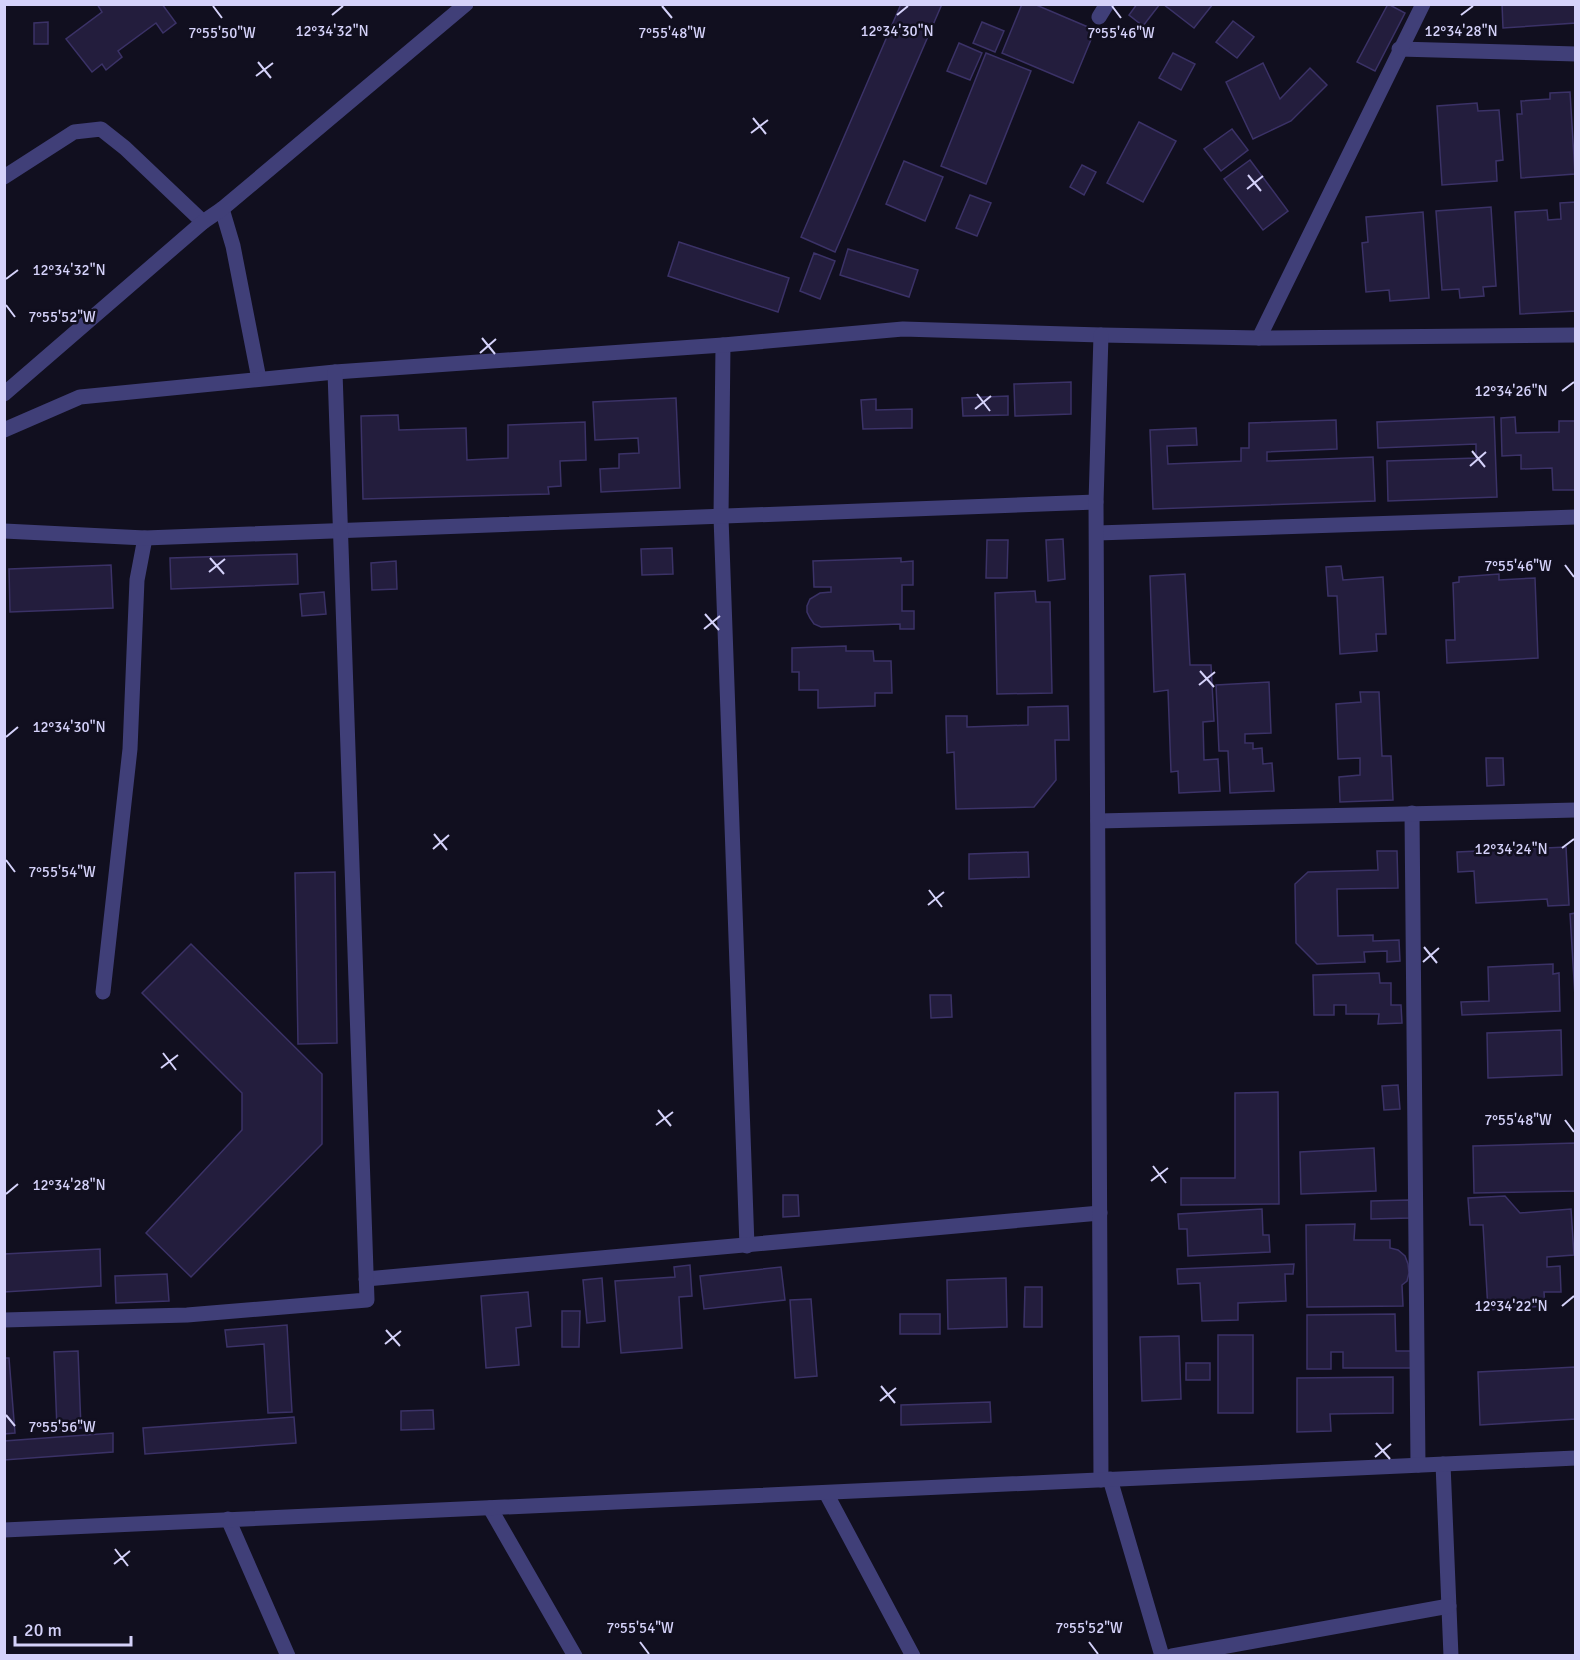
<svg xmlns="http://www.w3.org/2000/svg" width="1580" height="1660" viewBox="0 0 1580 1660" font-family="Signika,sans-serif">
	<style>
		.building { fill: #231d3d; stroke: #3b3267; stroke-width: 1.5 }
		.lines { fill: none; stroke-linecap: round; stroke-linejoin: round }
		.service { stroke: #403f78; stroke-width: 15 }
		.minor { stroke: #403f78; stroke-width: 15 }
		.ticks { fill: none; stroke: #d5d2fa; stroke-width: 2 }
		.ticks-label { font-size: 15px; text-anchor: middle; fill: #d5d2fa; stroke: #110f1f; stroke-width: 5; stroke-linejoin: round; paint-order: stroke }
	</style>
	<rect width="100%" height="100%" fill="#110f1f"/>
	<g class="building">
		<polygon points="97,4 162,4 176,23 163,33 156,23 118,51 122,57 106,70 102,64 92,72 66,39 102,12"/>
		<polygon points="901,4 942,4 835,252 801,237"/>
		<polygon points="1022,4 1034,4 1095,30 1073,83 1002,53"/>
		<polygon points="1137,4 1160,4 1143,26 1129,15"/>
		<polygon points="1163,4 1213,4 1194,28"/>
		<polygon points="1388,4 1405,13 1375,71 1357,62"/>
		<polygon points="1502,4 1576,4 1576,23 1503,28"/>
		<polygon points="1233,21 1254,37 1237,58 1216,42"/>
		<polygon points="48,22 48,44 34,44 34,23"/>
		<polygon points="982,22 1004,31 995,52 973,43"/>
		<polygon points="959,43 982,53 970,80 947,71"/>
		<polygon points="986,53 1031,71 986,184 941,166"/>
		<polygon points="1173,53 1195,64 1181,90 1159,78"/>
		<polygon points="1263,63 1280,99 1310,68 1327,85 1291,121 1253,139 1226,82"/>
		<polygon points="1570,92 1575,174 1521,178 1517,114 1522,114 1521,101 1550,99 1550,93"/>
		<polygon points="1477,103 1478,111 1499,110 1503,160 1496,161 1497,181 1442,185 1437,106"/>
		<polygon points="1139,122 1176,141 1143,202 1107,183"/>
		<polygon points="1232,129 1248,150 1221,171 1204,149"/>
		<polygon points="1250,160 1288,211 1263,230 1224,179"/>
		<polygon points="904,161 943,177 925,221 886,204"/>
		<polygon points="1082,165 1096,172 1084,195 1070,187"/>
		<polygon points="970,195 991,203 977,236 956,228"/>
		<polygon points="1576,202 1576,311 1520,314 1515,212 1547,210 1548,220 1561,219 1560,203"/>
		<polygon points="1491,207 1496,286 1483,287 1484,296 1460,298 1459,289 1442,290 1436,211"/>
		<polygon points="1423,212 1429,298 1390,301 1389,290 1366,292 1362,243 1368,242 1366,217"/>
		<polygon points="679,242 789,278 778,312 668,276"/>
		<polygon points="848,249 918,270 909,297 840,275"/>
		<polygon points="814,253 835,261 820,299 800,291"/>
		<polygon points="1071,382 1071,414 1015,416 1014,384"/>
		<polygon points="1008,396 1008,415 963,416 962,398"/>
		<polygon points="676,398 680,488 601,492 600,469 619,468 619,454 639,453 638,438 595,440 593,402"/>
		<polygon points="876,399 876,410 912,409 912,428 863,429 861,400"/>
		<polygon points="398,415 399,430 466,428 467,460 508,458 508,425 585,422 586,460 560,461 561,486 548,487 549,494 363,499 361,416"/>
		<polygon points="1494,417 1497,497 1388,501 1387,461 1476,458 1476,444 1378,448 1377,422"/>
		<polygon points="1515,417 1516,433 1559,432 1559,421 1576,421 1576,490 1553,490 1552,468 1521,469 1521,455 1502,456 1501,418"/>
		<polygon points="1336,420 1337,449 1267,452 1267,461 1373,457 1375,501 1153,509 1150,430 1196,428 1197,445 1167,446 1168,464 1241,461 1241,448 1249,448 1249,423"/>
		<polygon points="1063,539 1065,579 1048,581 1046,540"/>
		<polygon points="987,540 1008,540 1007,578 986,578"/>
		<polygon points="672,548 673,574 642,575 641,549"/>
		<polygon points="297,554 298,584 171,589 170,558"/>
		<polygon points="901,558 901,562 913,561 913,585 902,585 902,611 914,611 914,629 900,629 900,624 821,627 814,624 810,618 807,612 807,606 810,599 820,593 831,592 831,587 814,587 813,561"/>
		<polygon points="396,561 397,589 372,590 371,563"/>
		<polygon points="111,565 113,608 10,612 9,569"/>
		<polygon points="1341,566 1343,580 1383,577 1386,634 1376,634 1377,651 1340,654 1337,596 1328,596 1326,567"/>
		<polygon points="1185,574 1190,665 1211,665 1214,721 1203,722 1204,760 1218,759 1220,791 1179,793 1178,771 1171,772 1168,690 1154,692 1150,576"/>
		<polygon points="1499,574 1499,580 1535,578 1538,658 1447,663 1446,640 1455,640 1453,583 1459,582 1459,577"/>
		<polygon points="1035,591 1036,602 1050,602 1052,693 997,694 995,593"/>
		<polygon points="324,592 326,614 302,616 300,594"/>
		<polygon points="846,646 846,651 873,651 874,661 891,661 892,693 875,693 875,706 818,708 818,690 799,690 799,672 792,672 792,648"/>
		<polygon points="1269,682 1271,733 1245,734 1245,743 1253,743 1253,749 1262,748 1263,764 1272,763 1274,791 1230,793 1228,751 1219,751 1216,685"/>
		<polygon points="1360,692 1379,692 1382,756 1391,756 1393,800 1340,802 1339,777 1360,775 1360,758 1338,759 1336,704 1361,702"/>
		<polygon points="1068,706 1069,740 1055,740 1056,780 1034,807 956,809 954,752 947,753 946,716 967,716 967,727 1028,725 1028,707"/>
		<polygon points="1486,758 1503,758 1504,785 1487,786"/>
		<polygon points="1566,847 1569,905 1548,906 1547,899 1476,903 1474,871 1458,872 1457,852"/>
		<polygon points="1377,851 1397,851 1398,888 1337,889 1338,936 1373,935 1373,941 1399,940 1400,961 1387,962 1387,951 1364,952 1365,962 1317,964 1296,943 1295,884 1308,872 1378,870"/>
		<polygon points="1028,852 1029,877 969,879 969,854"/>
		<polygon points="335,872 337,1043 298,1044 295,873"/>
		<polygon points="1576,913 1576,1013 1570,914"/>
		<polygon points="191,944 322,1074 322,1144 191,1277 146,1233 242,1130 242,1093 142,993"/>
		<polygon points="1553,964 1553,974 1559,973 1560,1011 1462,1015 1461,1002 1489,1001 1488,967"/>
		<polygon points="1379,973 1380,983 1391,983 1391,1005 1401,1005 1402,1023 1378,1024 1379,1014 1346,1014 1346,1005 1334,1005 1334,1015 1314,1015 1313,975"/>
		<polygon points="930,995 951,995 952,1017 931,1018"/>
		<polygon points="1561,1030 1562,1075 1488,1078 1487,1033"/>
		<polygon points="1398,1085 1400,1109 1384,1110 1382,1086"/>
		<polygon points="1278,1092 1279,1204 1181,1205 1181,1178 1235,1178 1235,1093"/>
		<polygon points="1576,1143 1576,1191 1474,1193 1473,1146"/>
		<polygon points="1374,1148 1376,1191 1301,1194 1300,1152"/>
		<polygon points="783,1195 798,1195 799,1216 783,1217"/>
		<polygon points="1505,1196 1520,1213 1571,1209 1574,1255 1547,1257 1547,1267 1560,1266 1561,1292 1544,1292 1545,1306 1488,1310 1483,1225 1470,1225 1468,1198"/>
		<polygon points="1409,1200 1410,1218 1371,1219 1371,1201"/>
		<polygon points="1262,1209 1263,1235 1269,1235 1270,1252 1188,1256 1187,1229 1179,1229 1178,1214"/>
		<polygon points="1355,1224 1354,1240 1390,1240 1390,1248 1398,1250 1405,1256 1408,1264 1409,1273 1407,1281 1402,1285 1403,1306 1307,1307 1306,1225"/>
		<polygon points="100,1249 101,1286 4,1292 4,1254"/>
		<polygon points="1294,1264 1293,1274 1285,1274 1286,1301 1238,1303 1238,1320 1202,1321 1200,1283 1178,1284 1177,1269"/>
		<polygon points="690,1265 692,1296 679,1297 682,1348 621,1353 615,1281 675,1277 674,1267"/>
		<polygon points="781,1267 785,1300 704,1309 700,1276"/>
		<polygon points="167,1274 169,1301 116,1303 115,1276"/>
		<polygon points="602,1278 605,1321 587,1323 583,1280"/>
		<polygon points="1006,1278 1007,1327 948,1329 947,1280"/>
		<polygon points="1025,1287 1042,1287 1042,1327 1024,1327"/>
		<polygon points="528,1292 531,1326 516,1328 519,1365 486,1368 481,1296"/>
		<polygon points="811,1299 817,1376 795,1378 790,1300"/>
		<polygon points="562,1311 580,1311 579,1347 562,1347"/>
		<rect x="900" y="1314" width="40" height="20"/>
		<polygon points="1395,1314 1396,1351 1411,1351 1411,1368 1343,1368 1343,1352 1331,1352 1331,1369 1307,1369 1307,1315"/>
		<polygon points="287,1325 292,1412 268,1413 264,1344 227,1347 225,1330"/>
		<rect x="1218" y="1335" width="35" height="78"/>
		<polygon points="1179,1336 1181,1399 1142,1401 1140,1337"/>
		<polygon points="78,1351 81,1428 57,1429 54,1352"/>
		<polygon points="4,1358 9,1358 15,1433 4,1434"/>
		<rect x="1186" y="1363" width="24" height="17"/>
		<polygon points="1575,1367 1576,1419 1480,1425 1478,1372"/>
		<polygon points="1393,1377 1393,1413 1330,1414 1331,1431 1297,1432 1297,1378"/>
		<polygon points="990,1402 991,1422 901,1425 901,1405"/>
		<polygon points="433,1410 434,1429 401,1430 401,1411"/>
		<polygon points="294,1417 296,1443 145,1454 143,1428"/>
		<polygon points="113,1433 113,1452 4,1460 4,1441"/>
	</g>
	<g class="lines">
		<g class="service">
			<polyline points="4,177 74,132 101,129 125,148 203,222"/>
			<polyline points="103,992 130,749 137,580 145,538"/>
		</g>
		<g class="minor">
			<polyline points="1099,17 1107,4"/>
			<polyline points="1399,49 1576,54"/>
			<polyline points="222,209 233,246 259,379"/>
			<polyline points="1259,338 1423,4"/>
			<polyline points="723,345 721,517 747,1246"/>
			<polyline points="4,394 203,222 222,209 466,4"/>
			<polyline points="4,430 80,397 335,372 723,345 903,329 1101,335 1259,338 1576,335"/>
			<polyline points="4,531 145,538 1096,502"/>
			<polyline points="1097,533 1576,517"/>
			<polyline points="1412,813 1418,1465"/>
			<polyline points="1098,821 1576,810"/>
			<polyline points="366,1279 1100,1213"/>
			<polyline points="4,1320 187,1315 367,1300 335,372"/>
			<polyline points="1443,1464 1451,1656"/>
			<polyline points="1110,1479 1162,1656"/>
			<polyline points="1101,1480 1096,502 1101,335"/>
			<polyline points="826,1493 913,1656"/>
			<polyline points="490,1508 575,1656"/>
			<polyline points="228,1519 288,1656"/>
			<polyline points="4,1530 1576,1458"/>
			<polyline points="1172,1656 1449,1606"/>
		</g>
	</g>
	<path class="ticks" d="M213,6L222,18M662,6L672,18M1112,6L1121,18M332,15L343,6M897,15L908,6M1461,15L1473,6M258,62L271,78M256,76L273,63M753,118L766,134M751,133L768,120M1248,175L1261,191M1247,189L1263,176M6,279L18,270M6,305L15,317M482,338L495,354M480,353L496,339M1562,391L1574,382M977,394L990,411M975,409L991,396M1472,451L1485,467M1470,466L1486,452M210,558L224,574M1565,565L1574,577M209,572L225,559M705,614L719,630M704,629L720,616M1200,671L1214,687M1199,685L1215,672M6,737L18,727M434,834L447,850M1562,848L1574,839M433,849L449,835M6,860L15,872M929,890L942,907M928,905L944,892M1424,947L1437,963M1423,962L1439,948M163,1053L176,1070M161,1068L178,1055M658,1110L671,1126M1565,1120L1574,1132M656,1125L673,1112M1153,1166L1166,1183M1151,1181L1168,1168M6,1194L18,1184M1562,1306L1574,1296M386,1330L400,1346M385,1344L401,1331M881,1386L895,1403M880,1401L896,1388M6,1415L15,1426M1376,1443L1390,1459M1375,1457L1391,1444M115,1549L128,1566M114,1564L130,1551M640,1642L649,1654M1089,1642L1098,1654"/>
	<g class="ticks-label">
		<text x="332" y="36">12°34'32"N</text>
		<text x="897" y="36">12°34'30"N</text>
		<text x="1461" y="36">12°34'28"N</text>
		<text x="672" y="38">7°55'48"W</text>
		<text x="222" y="38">7°55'50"W</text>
		<text x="1121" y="38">7°55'46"W</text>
		<text x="69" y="275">12°34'32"N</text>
		<text x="62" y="322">7°55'52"W</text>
		<text x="1511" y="396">12°34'26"N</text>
		<text x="1518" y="571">7°55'46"W</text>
		<text x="69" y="732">12°34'30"N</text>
		<text x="1511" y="854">12°34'24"N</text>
		<text x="62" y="877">7°55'54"W</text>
		<text x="1518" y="1125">7°55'48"W</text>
		<text x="69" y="1190">12°34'28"N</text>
		<text x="1511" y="1311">12°34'22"N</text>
		<text x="62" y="1432">7°55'56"W</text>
		<text x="640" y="1633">7°55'54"W</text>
		<text x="1089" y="1633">7°55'52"W</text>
	</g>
	<rect width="1580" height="1660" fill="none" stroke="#d5d2fa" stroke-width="12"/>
	<path d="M15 1636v9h116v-9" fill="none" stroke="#d5d2fa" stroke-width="3"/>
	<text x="24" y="1636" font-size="18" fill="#d5d2fa" stroke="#110f1f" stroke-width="4.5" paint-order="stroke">20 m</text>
</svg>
